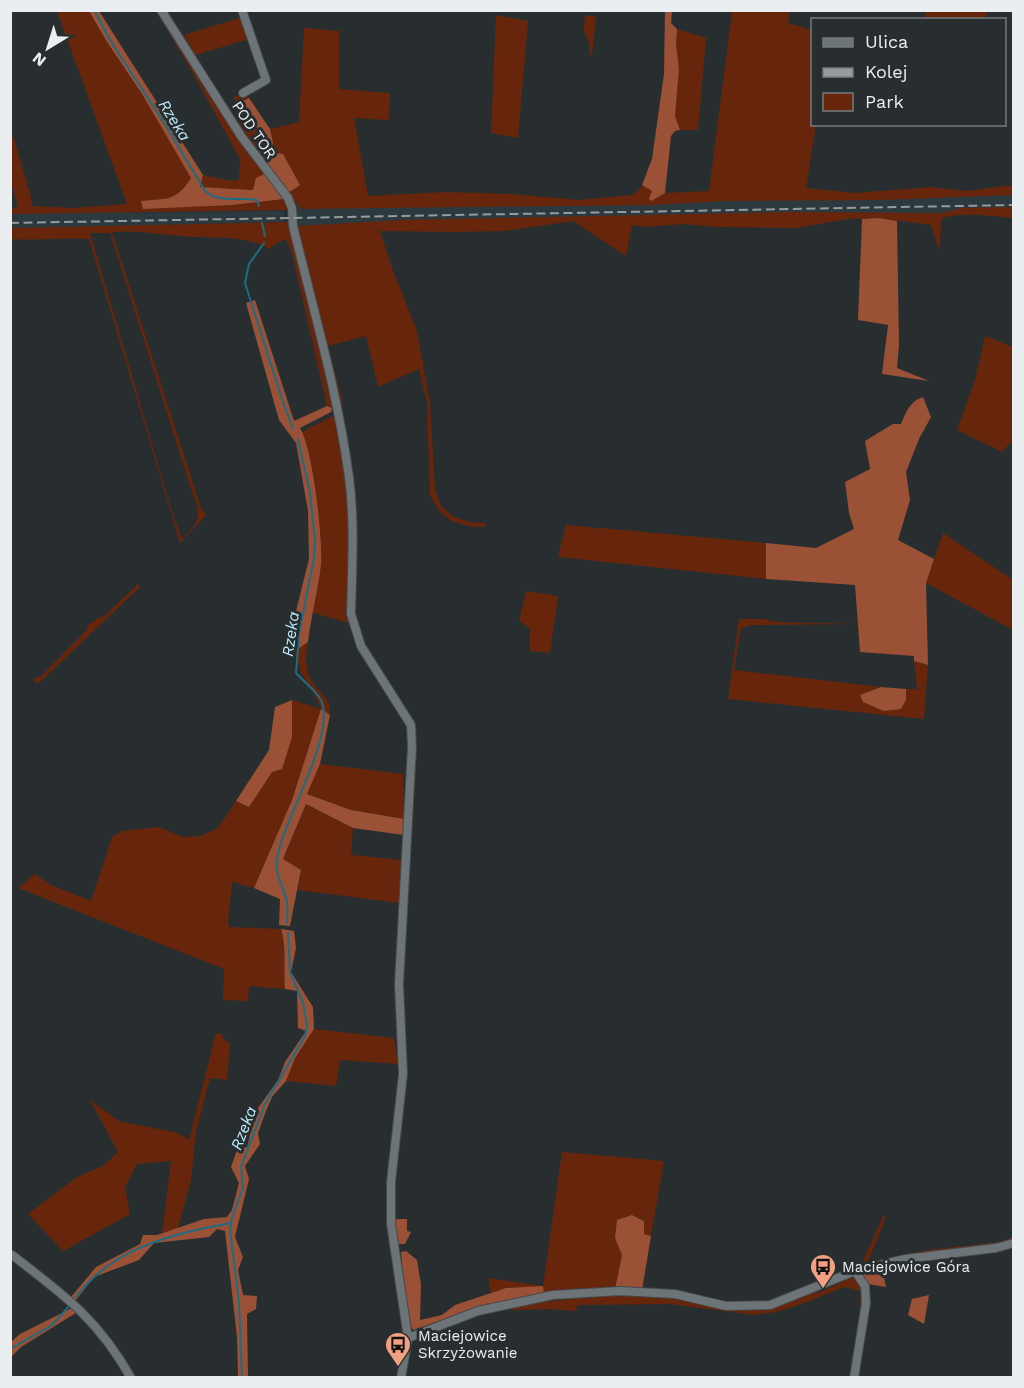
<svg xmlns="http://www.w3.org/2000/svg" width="1024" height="1388" viewBox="0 0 1024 1388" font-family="'Work Sans',sans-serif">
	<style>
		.built { fill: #2c393e }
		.green { fill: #67260b; fill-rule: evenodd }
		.forest { fill: #9a5136 }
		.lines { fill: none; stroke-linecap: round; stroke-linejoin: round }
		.stream { stroke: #1b6d86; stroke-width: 2 }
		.street-casing { stroke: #454a4c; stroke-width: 10 }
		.street { stroke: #6d7477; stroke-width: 8 }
		.rail { stroke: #979b9d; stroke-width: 2; stroke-dasharray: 9 4.5; stroke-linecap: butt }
		.labels { text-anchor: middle; stroke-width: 6; stroke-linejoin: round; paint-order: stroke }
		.street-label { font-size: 15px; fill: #ebeef0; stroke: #282e30 }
		.poi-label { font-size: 15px; fill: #ebeef0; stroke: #282e30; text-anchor: start }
		.water-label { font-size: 16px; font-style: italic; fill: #b9e8f9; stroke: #282e30 }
	</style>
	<rect width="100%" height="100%" fill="#282e30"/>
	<g class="built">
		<polygon points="806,188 855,193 1014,195 1013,210 974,211 938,216 643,219 359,227 297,226 294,204 579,200"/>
		<polygon points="284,211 284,222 11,228 10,214"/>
	</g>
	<g class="green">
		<path d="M57,11H89L107,42L142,94L191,178C175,202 168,198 142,201L232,205L284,199L290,210L11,214V209L18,207L11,182V136H13L30,193L32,206L74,208L127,204Z"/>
		<polygon points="156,11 158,11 217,104 264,174 256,179 254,190 200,187 203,175 232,181 239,180 240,159 194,75"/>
		<polygon points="732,11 790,11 788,23 812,30 812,124 816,125 806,188 855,193 930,187 967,191 1013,185 1013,195 884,200 726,201 651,205 301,209 288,193 300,184 275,153 270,129 299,122 304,28 339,31 339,89 390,93 389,120 354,118 368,196 447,192 509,194 579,200 632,195 639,190 642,185 652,191 651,201 665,193 709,191"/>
		<polygon points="926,11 926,10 987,11 986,19 924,19"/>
		<polygon points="496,15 528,21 518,138 491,133"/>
		<polygon points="585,15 596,17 592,55 590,55 589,43 584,31"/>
		<polygon points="243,17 250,39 195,55 184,35"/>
		<polygon points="677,29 706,38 698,130 680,130 675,116 679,69 676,44"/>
		<polygon points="246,93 249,98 243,101 267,147 258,152 238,123 246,117 233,97"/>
		<path d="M1014,207L1013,218C989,216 965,212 941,218L940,249L938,248L931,225L879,218L848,219L795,228L718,227L684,224L645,227L632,225L626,256L573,221L505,231L453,232L380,231L392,268L417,331L430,403L435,490L441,506L452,516L469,522L487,523L484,527H473L451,521L440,512L430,496L427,403L419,369L378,387L366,336L328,346L343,404L339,407L297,226L401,220L789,212L941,213L962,208Z"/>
		<path d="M291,222L332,408L327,406L292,253L286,239L275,244L269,249C243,233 211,240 182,236C156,234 139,230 112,232L201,508L206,515L180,543L89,239C63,237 37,241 11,239L10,228ZM90,233H110L193,495C203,517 198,523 182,539L172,512Z"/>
		<polygon points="985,336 1013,347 1013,440 1002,452 957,430 975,380"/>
		<path d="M333,416L335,419C341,449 349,480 350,511C350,548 345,585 348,623L311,612C314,596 321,578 321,562C322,518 313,474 302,432Z"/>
		<polygon points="566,525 766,543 766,579 558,557"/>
		<polygon points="943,533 1013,580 1013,630 926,583"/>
		<polygon points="138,584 140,587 40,682 35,683 34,678 40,677 88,629 87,626 98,618 102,618"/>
		<polygon points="526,591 558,596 550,653 530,651 530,628 519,621"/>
		<polygon points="739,619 763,619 776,622 858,624 751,625 741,628 734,670 881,687 860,695 906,700 906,689 917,689 914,661 928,665 924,719 728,699"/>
		<path d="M308,642C305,656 305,671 313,683C322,696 331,697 330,715L321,710L292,800L254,888L232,882L228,921L229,927L281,929C287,949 283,969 285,989L249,986L248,1001L223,1000L224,969L18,888L35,874L51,885L91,901L112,837L122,831L159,827L183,837L201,836L218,828L236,801L249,807L292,737V700L321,709L315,695L301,673L295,651Z"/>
		<polygon points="320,764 403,774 404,819 351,810 307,794"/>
		<polygon points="306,804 353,828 351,855 401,860 399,903 298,890 301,870 283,860"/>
		<polygon points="314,1029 394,1038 398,1064 340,1060 336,1086 286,1081 295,1058"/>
		<polygon points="216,1033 222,1034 223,1038 230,1044 227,1080 210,1078 196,1131 191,1180 178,1228 162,1233 171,1161 137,1164 125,1187 130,1214 63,1251 28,1214 77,1177 103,1166 118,1152 90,1100 119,1121 178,1133 189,1140"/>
		<polygon points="562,1152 664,1161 651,1236 644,1234 644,1220 632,1215 615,1238 622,1255 615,1289 544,1293 543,1287 506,1288 491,1293 488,1278 543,1286"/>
		<polygon points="883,1216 886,1217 868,1262 928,1250 999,1242 1013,1237 1013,1241 995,1246 866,1266 863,1261"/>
		<path d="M853,1277L859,1279L863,1289L857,1341L861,1291L844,1287L802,1304L776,1312L754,1315L670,1304L578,1305L575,1311L551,1309L511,1310V1307C559,1299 607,1294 656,1297C687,1299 717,1310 747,1310C772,1310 795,1300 817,1291L818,1293Z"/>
	</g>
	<g class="forest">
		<path d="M89,11H99L203,175L200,187L253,190L256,178L264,174L284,199L232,205L143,209L141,201C167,198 176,202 191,178L142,94L107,42Z"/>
		<polygon points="665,11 672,11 671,23 677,29 676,44 679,69 675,116 680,130 675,131 671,136 665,193 651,201 649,199 652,191 642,185 652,159 664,74"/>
		<polygon points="249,98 270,129 275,153 283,154 300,185 288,193 258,152 267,147 243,101"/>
		<polygon points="879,218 897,221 899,345 897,368 929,381 882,374 888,325 858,320 862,219"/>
		<path d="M255,300L294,421L327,406L332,408L331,412L300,428C313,449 323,539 321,565C318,590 311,616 308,642L295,651L290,635L309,559L308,511L296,443L279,420L246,303Z"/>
		<path d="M923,397L931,417L919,439L906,472L910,500L898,540L934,559L926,583L928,665L914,661V656L860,652L855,585L766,579V543L816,548L854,529L849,513L845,482L870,469L865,441L893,424H901C906,412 910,401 923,397Z"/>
		<polygon points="881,687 906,689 906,700 901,709 884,711 863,702 860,695"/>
		<polygon points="292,700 292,737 282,769 272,772 249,807 236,801 269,750 275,707"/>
		<polygon points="321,709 330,715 320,764 307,794 351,810 404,819 404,835 353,828 306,804 283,859 301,870 290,926 279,925 280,899 254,888 292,800"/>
		<path d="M281,929L294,931L296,948L291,972L313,1007L314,1029L295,1058L286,1081L272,1097L266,1111L258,1133L260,1144L245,1166L249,1179L235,1237L243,1257L238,1270L243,1295L257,1296L256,1309L247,1314L248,1377H238L237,1337L225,1231L217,1229L209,1237L154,1243L139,1260L94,1277L75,1301L71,1297L96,1267L140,1244L143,1235H157L204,1219L227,1217L232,1210L239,1183L231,1167L237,1150L247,1147L256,1111L278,1080L285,1062L306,1031L298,1028L297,991L285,989C283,969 287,949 281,929Z"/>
		<polygon points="632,1215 644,1221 644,1234 651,1236 642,1290 615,1289 622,1255 615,1238 617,1220"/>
		<polygon points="394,1219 407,1219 407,1231 411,1232 405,1244 399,1244"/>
		<polygon points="406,1251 417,1260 421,1285 420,1320 442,1315 455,1305 506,1288 543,1286 544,1293 478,1307 413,1330 406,1313 401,1252"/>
		<polygon points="882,1269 886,1287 868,1284 862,1273"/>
		<polygon points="929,1295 924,1324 908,1315 912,1299"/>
		<polygon points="76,1306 79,1311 21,1347 11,1357 11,1342 20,1334"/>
	</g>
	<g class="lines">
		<g class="stream">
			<path d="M94,10L110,40L166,126L205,191C218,203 241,197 257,200L259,206"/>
			<polyline points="262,223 265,236"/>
			<polyline points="264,243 249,264 245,283 280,393 293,429"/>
			<path d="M287,923C287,913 289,904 285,895C281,883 275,873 277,859C282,822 337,735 321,700C316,691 303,681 296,673L299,634L314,558L315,543L310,492L298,439"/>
			<path d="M76,1297C112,1248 174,1233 231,1223"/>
			<polyline points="10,1349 49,1327 59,1318 69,1306"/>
			<polyline points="242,1378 239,1302 230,1230 232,1218 243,1188 241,1167 265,1104 298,1048 305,1036 307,1025 303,1003 290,972 288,933"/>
		</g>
		<defs>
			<g id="street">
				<path d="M161,10L241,136L288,198L292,208L293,226C313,308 338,394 349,477C355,522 352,568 351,614L361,646L411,725L412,747L399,984L403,1074L391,1182V1224L408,1338L401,1378"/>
				<polyline points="242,10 266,80 243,93"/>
				<path d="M12,1255C64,1295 98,1319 131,1378"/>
				<polyline points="408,1338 478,1311 553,1295 620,1291 675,1294 726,1306 770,1305 855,1271 905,1259 996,1248 1014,1243"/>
				<polyline points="854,1378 866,1303 865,1286 855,1271"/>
			</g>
		</defs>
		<use href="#street" class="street-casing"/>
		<use href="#street" class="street"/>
		<polyline class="rail" points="10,223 1014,205"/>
	</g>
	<defs>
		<symbol id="bus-pin" viewBox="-11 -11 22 30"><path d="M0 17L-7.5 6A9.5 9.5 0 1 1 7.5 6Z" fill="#f3a082" stroke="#282e30"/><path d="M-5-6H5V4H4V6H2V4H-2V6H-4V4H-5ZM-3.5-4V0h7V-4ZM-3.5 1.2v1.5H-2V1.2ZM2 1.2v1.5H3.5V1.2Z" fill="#111"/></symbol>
	</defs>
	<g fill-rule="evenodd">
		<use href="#bus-pin" x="808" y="1252" width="30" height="40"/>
		<use href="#bus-pin" x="383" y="1330" width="30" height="40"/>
	</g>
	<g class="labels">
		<g class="street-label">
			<text transform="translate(254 130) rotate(56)" y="5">POD TOR</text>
		</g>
		<g class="poi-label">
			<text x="842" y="1272">Maciejowice Góra</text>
			<text x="418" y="1341">Maciejowice<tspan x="418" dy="17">Skrzyżowanie</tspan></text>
		</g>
		<g class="water-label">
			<text transform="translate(175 120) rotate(58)" y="6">Rzeka</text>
			<text transform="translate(290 634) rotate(-82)" y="6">Rzeka</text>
			<text transform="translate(243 1128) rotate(-69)" y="6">Rzeka</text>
		</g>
	</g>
	<rect width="1024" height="1388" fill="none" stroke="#ebeef0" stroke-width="24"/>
	<rect x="811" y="18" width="195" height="108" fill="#282e30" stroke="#767b7d" stroke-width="1.5"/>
	<rect x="823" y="38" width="30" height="9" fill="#6d7477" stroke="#767b7d" stroke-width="1.5"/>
	<text x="865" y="48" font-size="18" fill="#ebeef0">Ulica</text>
	<rect x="823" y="68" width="30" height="9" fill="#979b9d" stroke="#767b7d" stroke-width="1.5"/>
	<text x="865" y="78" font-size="18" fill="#ebeef0">Kolej</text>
	<rect x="823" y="93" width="30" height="18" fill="#67260b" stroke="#767b7d" stroke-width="1.5"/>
	<text x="865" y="108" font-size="18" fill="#ebeef0">Park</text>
	<g transform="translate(48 48) rotate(218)" stroke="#282e30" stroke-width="4.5" paint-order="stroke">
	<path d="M0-4.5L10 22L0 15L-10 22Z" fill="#ebeef0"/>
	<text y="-9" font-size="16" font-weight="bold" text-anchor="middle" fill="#ebeef0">N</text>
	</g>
</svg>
